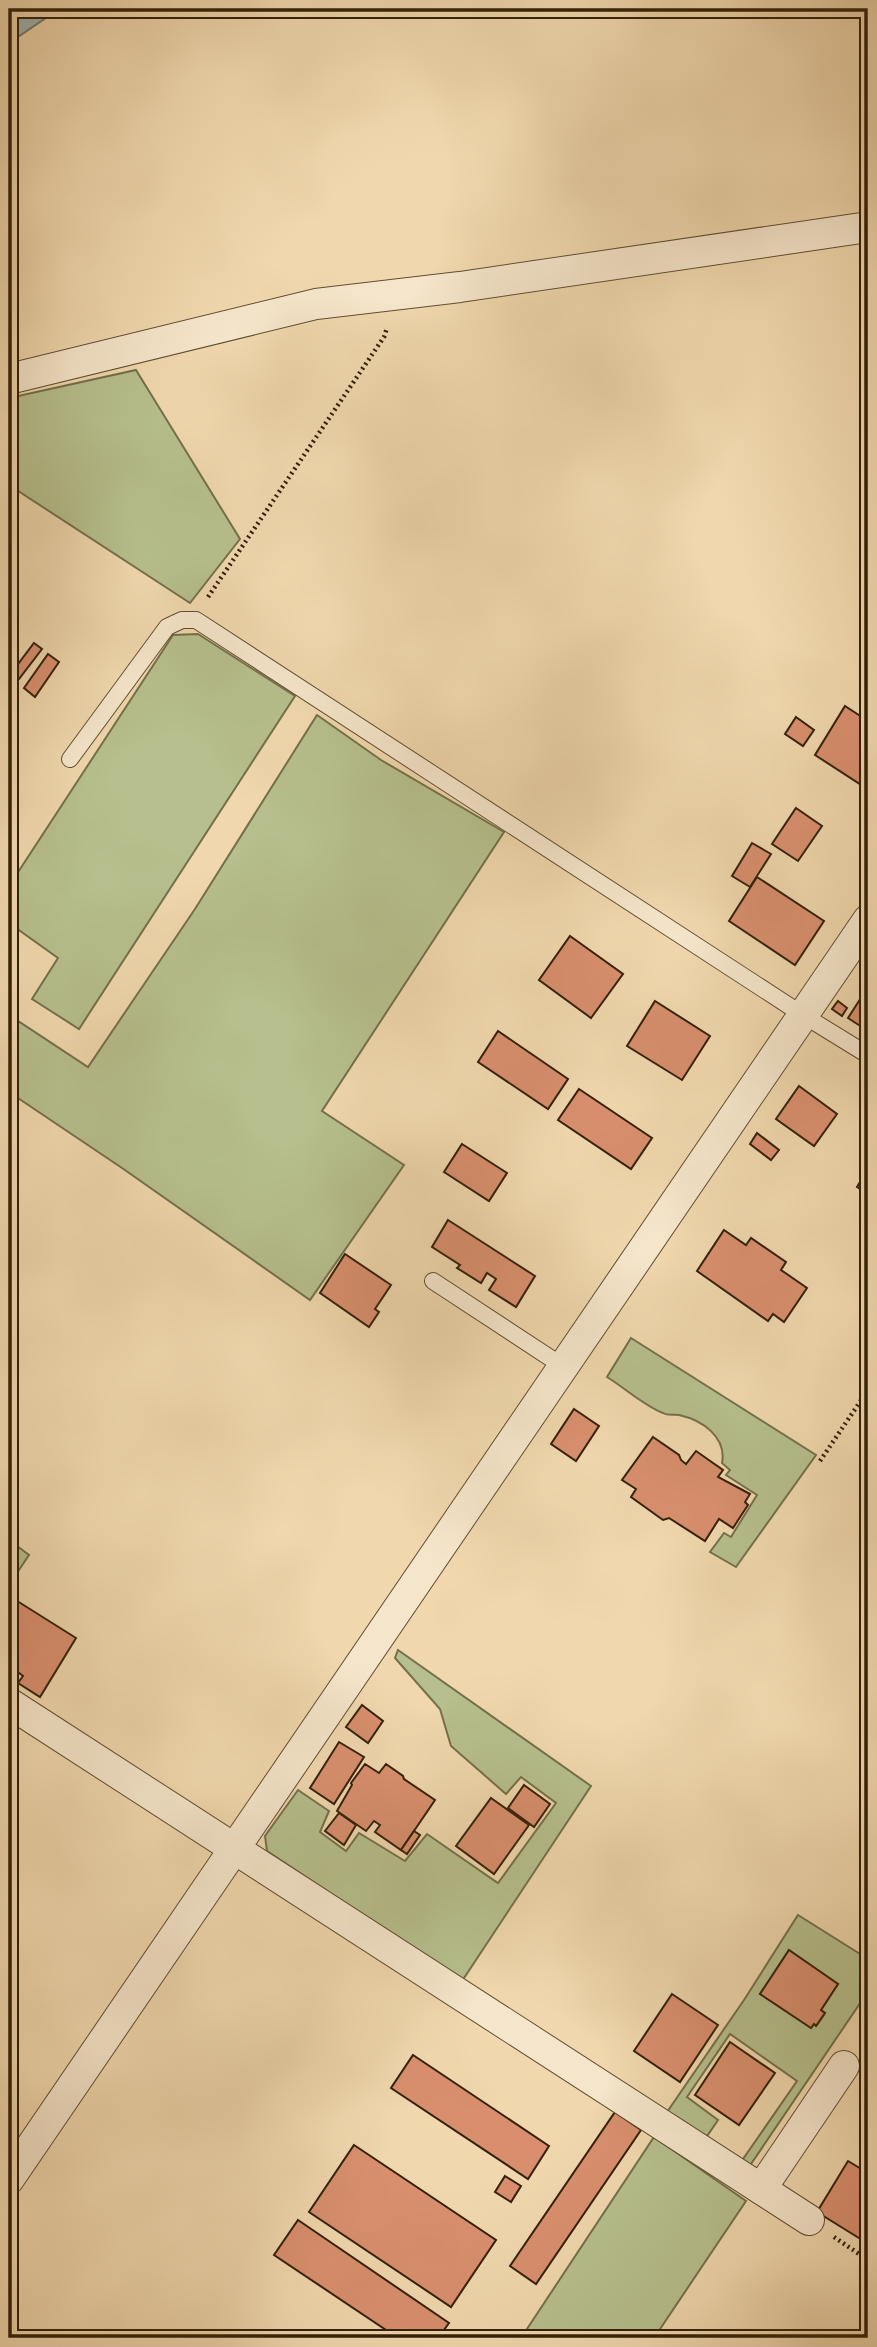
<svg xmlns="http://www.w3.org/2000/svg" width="877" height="2347" viewBox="0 0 877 2347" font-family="'Gentium Book Plus',serif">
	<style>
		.green { fill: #b6bf8d; stroke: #74704b; stroke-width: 2; fill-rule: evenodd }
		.water { fill: #a0b6b7; stroke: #747a71; stroke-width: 2 }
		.building { fill: #d98f6e; stroke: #332009; stroke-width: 2 }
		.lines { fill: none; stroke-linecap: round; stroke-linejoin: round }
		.service-casing { stroke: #624e32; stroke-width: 18 }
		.minor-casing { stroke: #624e32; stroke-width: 32 }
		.path { stroke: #332009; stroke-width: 4.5; stroke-dasharray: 2 3.5; stroke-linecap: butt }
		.service { stroke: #f5e5ca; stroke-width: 16 }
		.minor { stroke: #f5e5ca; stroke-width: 30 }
	</style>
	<rect width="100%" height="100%" fill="#f0d7ad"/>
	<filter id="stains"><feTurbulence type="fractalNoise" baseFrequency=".00286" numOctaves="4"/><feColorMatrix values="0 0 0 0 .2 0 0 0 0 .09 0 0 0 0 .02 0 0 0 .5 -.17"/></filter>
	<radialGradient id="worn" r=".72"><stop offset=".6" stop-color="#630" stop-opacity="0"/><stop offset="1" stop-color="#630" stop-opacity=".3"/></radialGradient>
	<g class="green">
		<polygon points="136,370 240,539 190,603 9,485 9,398"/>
		<polygon points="198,634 295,696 79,1029 32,999 58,958 9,923 9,886 173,635"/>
		<polygon points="317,715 381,760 504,832 322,1111 404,1165 310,1300 122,1168 9,1092 9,1015 88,1067 195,909"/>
		<path d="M631,1338L816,1455L736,1567L710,1552L724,1533L731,1537L757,1495L726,1475L730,1470L722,1463C727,1437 702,1420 679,1415C673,1414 668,1416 663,1413C643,1405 625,1388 607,1377Z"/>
		<polygon points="9,1540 29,1555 9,1585"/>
		<polygon points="398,1650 591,1786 462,1981 267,1851 265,1836 298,1790 329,1811 320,1832 346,1851 359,1833 405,1861 427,1834 498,1883 556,1803 521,1777 506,1794 451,1746 440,1709 395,1658"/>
		<path d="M798,1915L868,1959V1998L865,1996L749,2167L741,2162L797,2081L730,2034L687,2097L718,2120L703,2142L665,2115L744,2000ZM789,1950L838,1984L821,2010L825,2013L817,2025L814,2024L811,2028L760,1994Z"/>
		<polygon points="654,2137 746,2201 654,2338 521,2338"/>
	</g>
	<polygon class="water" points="9,9 59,9 9,43"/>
	<g class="building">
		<polygon points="34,643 42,649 9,692 9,676"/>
		<polygon points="48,654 59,662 35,697 24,688"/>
		<polygon points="845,706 868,721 868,785 866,788 815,755"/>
		<polygon points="796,717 814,730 803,746 785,734"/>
		<polygon points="796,808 822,826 798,861 772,844"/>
		<polygon points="752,843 771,854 750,887 732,876"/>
		<polygon points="757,877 824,921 795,965 729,921"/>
		<polygon points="570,936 623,974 591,1018 539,980"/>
		<polygon points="868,987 868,1031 848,1018"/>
		<polygon points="655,1001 710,1036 682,1080 627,1046"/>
		<polygon points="838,1001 847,1008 842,1016 832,1009"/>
		<polygon points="498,1031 568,1079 548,1109 478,1062"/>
		<polygon points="799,1086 837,1114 814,1146 776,1119"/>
		<polygon points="579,1089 652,1138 631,1169 558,1120"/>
		<polygon points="757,1133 779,1150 771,1160 750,1144"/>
		<polygon points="462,1144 507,1173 489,1201 444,1172"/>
		<polygon points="868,1169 868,1194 857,1187"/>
		<polygon points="448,1220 535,1276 516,1307 489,1290 496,1279 487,1273 481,1283 457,1268 460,1265 432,1247"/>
		<polygon points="724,1230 746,1245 751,1238 786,1262 781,1270 807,1288 784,1322 773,1314 768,1321 697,1271"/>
		<polygon points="345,1254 391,1285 375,1309 379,1312 369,1327 320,1293"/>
		<polygon points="574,1409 599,1426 576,1461 551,1444"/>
		<polygon points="653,1437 679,1455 681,1460 686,1464 696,1451 723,1470 718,1477 750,1494 745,1502 748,1505 733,1528 719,1519 705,1541 669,1518 663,1520 631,1497 636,1489 622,1480"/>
		<polygon points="14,1599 76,1638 40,1697 18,1683 23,1676 11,1667 17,1657 9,1651 9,1602"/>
		<polygon points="362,1705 383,1721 368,1743 346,1727"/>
		<polygon points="339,1742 364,1757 334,1804 310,1788"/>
		<polygon points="365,1764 379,1773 386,1764 403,1776 404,1779 435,1800 401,1850 375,1832 380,1825 374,1821 366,1831 337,1811 352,1785 351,1783"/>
		<polygon points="524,1785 550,1804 534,1827 508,1808"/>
		<polygon points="491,1798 529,1825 494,1874 456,1846"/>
		<polygon points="339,1813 356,1825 344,1845 325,1831"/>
		<polygon points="414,1831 420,1835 407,1854 401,1850"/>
		<polygon points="789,1950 838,1984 821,2010 825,2013 816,2026 814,2024 811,2028 760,1994"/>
		<polygon points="672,1994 718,2025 680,2082 634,2051"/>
		<polygon points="730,2042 775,2073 739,2125 695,2095"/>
		<polygon points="413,2055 549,2146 528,2179 391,2088"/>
		<polygon points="615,2112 641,2130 536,2284 510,2266"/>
		<polygon points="354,2145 496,2240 451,2307 309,2212"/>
		<polygon points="848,2161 868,2173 867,2243 817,2212"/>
		<polygon points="505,2176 521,2186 511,2202 495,2192"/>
		<polygon points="298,2220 449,2323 438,2338 398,2338 274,2255"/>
	</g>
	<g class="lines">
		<defs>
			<g id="service">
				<polyline points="70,759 167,627 182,620 196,620 803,1015 868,1055"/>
				<polyline points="433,1281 564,1367"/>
			</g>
			<g id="minor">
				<polyline points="9,379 316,304 460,287 868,227"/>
				<polyline points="9,1703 809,2220"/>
				<polyline points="9,2179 868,920"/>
				<polyline points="761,2189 844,2066"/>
			</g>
		</defs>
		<use href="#service" class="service-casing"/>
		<use href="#minor" class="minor-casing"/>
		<g class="path">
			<polyline points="208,597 384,337 387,328"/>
			<polyline points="820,1461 868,1390"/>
			<polyline points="834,2237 868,2260"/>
		</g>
		<use href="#service" class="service"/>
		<use href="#minor" class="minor"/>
	</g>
	<rect width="877" height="2347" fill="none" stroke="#f0d7ad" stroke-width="35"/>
	<rect x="10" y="10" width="856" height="2326" fill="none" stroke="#332009" stroke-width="3.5"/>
	<rect x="18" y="18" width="842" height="2312" fill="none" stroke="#332009" stroke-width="2"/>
	<rect width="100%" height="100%" filter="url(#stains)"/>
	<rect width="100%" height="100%" fill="url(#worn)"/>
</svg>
